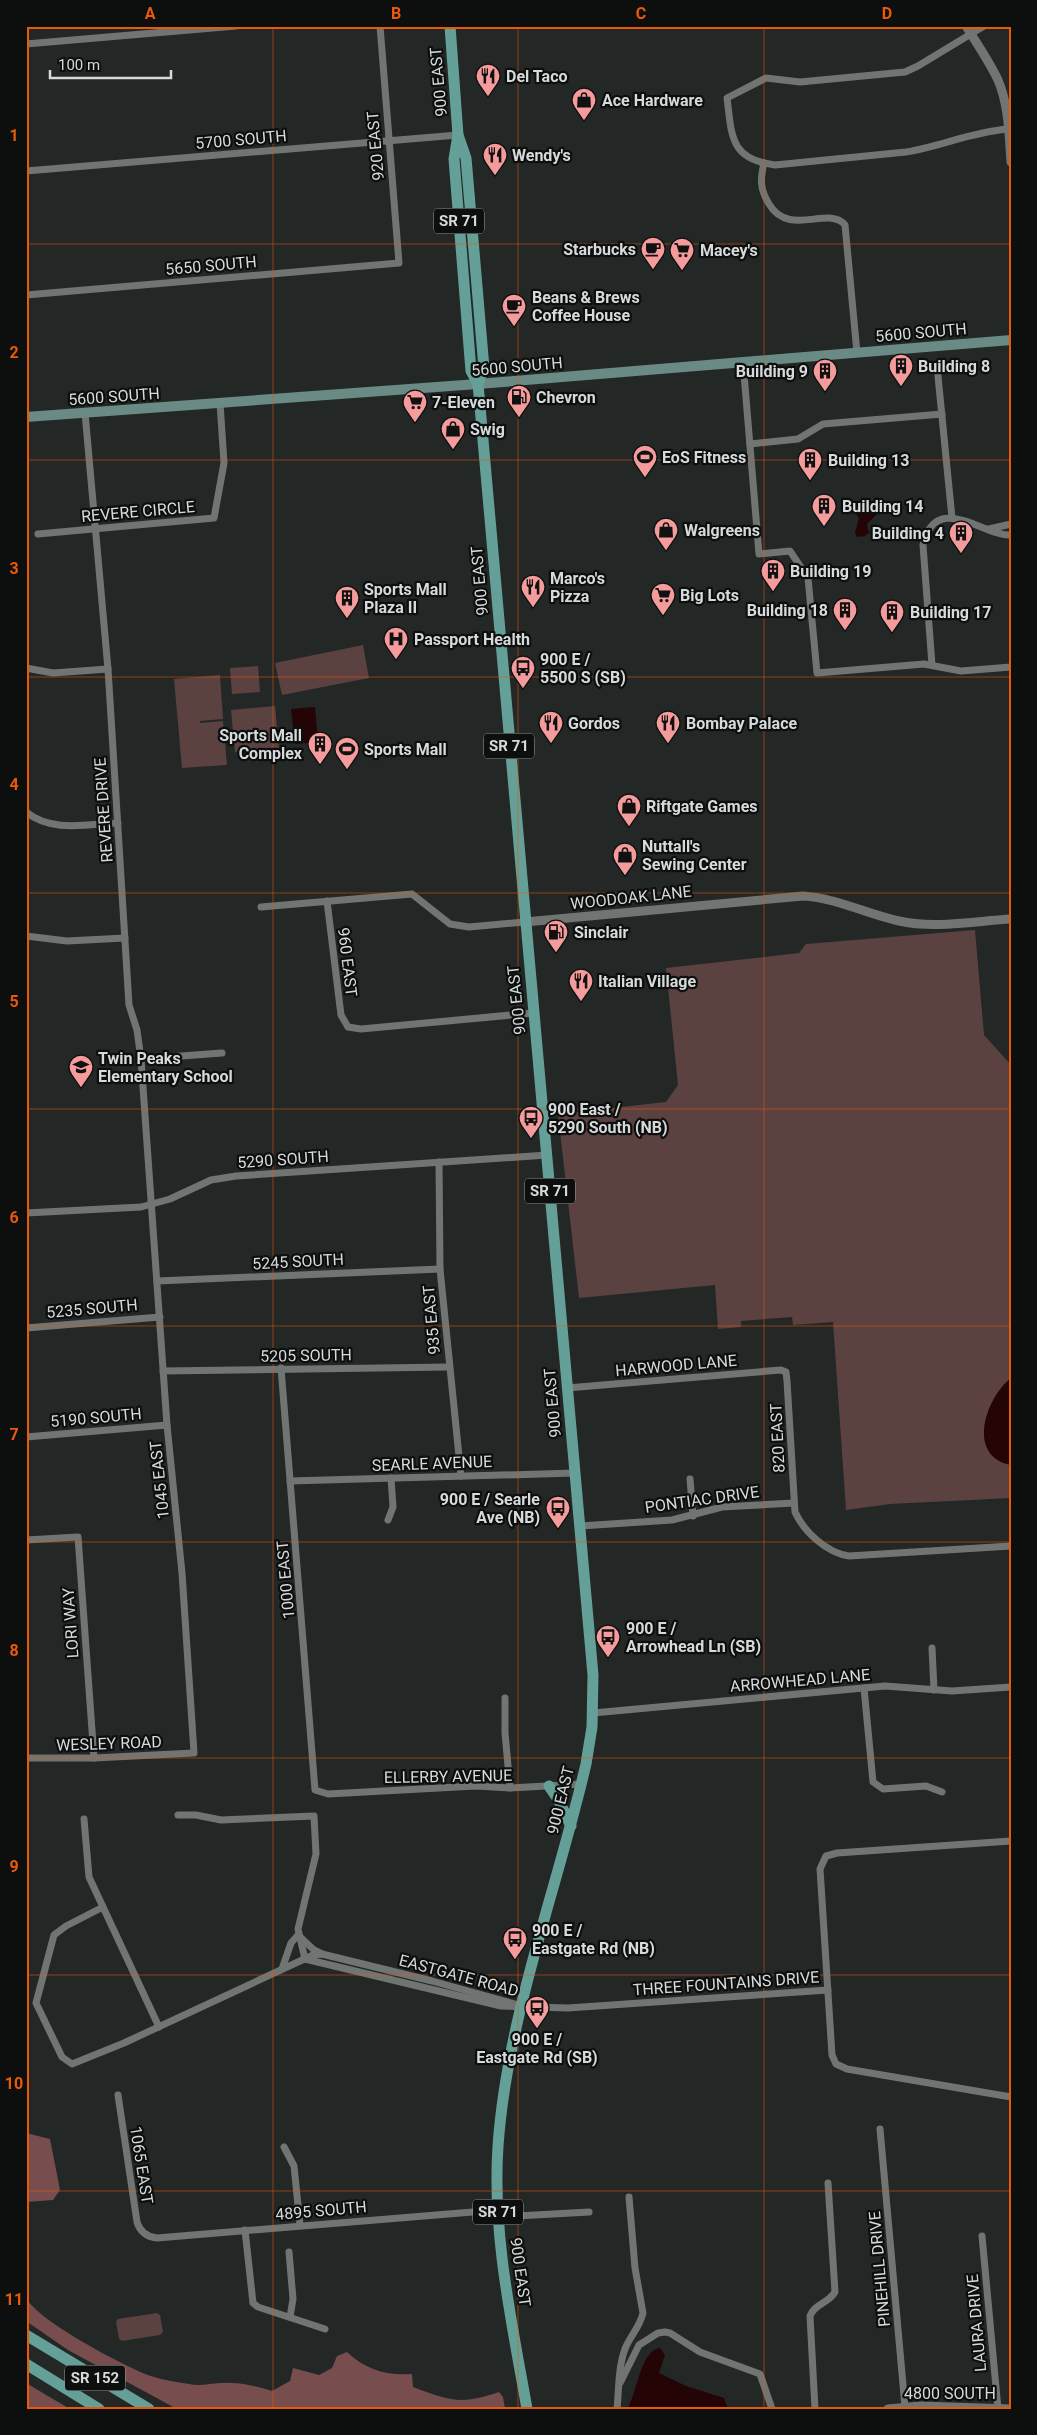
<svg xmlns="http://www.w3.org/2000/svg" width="1037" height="2435" viewBox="0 0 1037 2435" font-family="Roboto,sans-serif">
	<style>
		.green { fill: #5c4141 }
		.forest { fill: #784d4d }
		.water { fill: #250406 }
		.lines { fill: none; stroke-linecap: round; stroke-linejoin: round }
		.minor { stroke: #707574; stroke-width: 7 }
		.tertiary { stroke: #707574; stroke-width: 9 }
		.secondary { stroke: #6a8a86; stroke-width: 10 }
		.primary { stroke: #64a098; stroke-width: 11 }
		.grid { fill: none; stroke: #e8590c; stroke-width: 1; stroke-opacity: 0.55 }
		.labels { text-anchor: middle; stroke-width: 4.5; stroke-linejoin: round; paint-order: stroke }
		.shield { fill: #0d0f0f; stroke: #9a9d9d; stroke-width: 1 }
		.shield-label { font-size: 15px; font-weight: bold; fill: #d7dada }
		.poi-label { font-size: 16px; font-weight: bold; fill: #d7dada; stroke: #0d0f0f; text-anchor: start }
		.street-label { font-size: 16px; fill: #d7dada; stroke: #0d0f0f }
		.neatline { fill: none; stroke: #e8590c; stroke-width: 2 }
		.grid-label { font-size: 16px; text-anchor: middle; font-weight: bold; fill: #e8590c }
	</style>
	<rect width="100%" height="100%" fill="#232726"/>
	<g class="green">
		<polygon points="363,645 369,678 282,695 275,663"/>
		<polygon points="258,666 260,692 232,694 230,668"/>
		<polygon points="220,675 223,719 200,721 200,723 223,721 227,765 182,768 174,679"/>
		<polygon points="275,706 279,748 235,752 231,710"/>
		<polygon points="975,930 984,1035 1011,1065 1011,1498 890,1504 846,1510 833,1322 793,1325 792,1317 741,1321 741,1327 718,1329 715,1285 579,1298 558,1114 666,1102 678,1085 666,968 799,953 806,944"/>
		<polygon points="157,2313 160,2315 163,2332 160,2335 122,2341 119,2339 116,2322 118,2319"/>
	</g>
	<g class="forest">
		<polygon points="26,2133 50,2139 60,2190 53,2200 26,2202"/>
		<path d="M26,2296C30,2317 129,2369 151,2376C163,2380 176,2382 189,2384C202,2387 217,2382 231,2383C245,2383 258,2387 272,2391L290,2381L293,2368L319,2375L332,2368L337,2356L347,2352C366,2370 387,2376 412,2374L413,2387C451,2401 460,2405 499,2392L503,2397L505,2409H177L68,2350L26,2321Z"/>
		<polygon points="26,2383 70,2409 26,2409"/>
	</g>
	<g class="water">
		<polygon points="852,504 874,504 879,508 878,513 867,524 868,530 870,532 865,536 857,537 855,533 859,518 850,506"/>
		<polygon points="315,707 318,742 295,744 291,709"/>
		<path d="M1011,1378V1465C966,1457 985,1398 1011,1378Z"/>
		<path d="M660,2348L665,2355L659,2373L686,2386L724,2398L728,2409H627C637,2395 640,2350 660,2348Z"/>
	</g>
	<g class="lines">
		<g class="minor">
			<path d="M984,26L918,66L905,72L800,82L766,78L727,98C732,135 729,159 775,165L906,152C941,146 972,132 1008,129"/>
			<polyline points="26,44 236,26"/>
			<path d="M764,163C760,180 760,189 769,204C789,238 829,205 845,225L857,353"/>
			<polyline points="26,171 458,135"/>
			<polyline points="26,295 399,263 380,26"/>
			<polyline points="743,362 759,554 790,551 808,578 817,673 924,664 961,671 1011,667"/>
			<polyline points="937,366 952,518"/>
			<polyline points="750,444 798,439 823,424 942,414"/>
			<polyline points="989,529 1011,524"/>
			<polyline points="38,534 214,518 224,463 220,403"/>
			<path d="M932,665L923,545C936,490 985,537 1011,535"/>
			<polyline points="26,668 53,673 108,669"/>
			<path d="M26,812C52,833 88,824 118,823"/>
			<polyline points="327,901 341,1015 348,1027 361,1029 533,1013"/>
			<polyline points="261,907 412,894 450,924 469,927 525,922"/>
			<polyline points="26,936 67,941 125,938"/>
			<polyline points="141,1059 222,1053"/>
			<polyline points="439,1162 440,1269 461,1476"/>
			<polyline points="26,1213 141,1207 170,1199 211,1180 236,1176 547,1155"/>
			<polyline points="157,1281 440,1269"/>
			<polyline points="26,1328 160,1317"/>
			<polyline points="281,1368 315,1790 328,1794 476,1786 510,1788 582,1784"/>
			<polyline points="163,1371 449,1367"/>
			<path d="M567,1388L781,1370L786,1372L787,1381L795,1512C804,1532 827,1553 849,1556L1011,1546"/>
			<polyline points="26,1437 167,1425"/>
			<polyline points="690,1479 693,1516"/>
			<polyline points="290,1481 575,1473"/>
			<polyline points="388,1520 393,1507 391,1478"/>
			<polyline points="580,1526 672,1520 722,1507 794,1503"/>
			<polyline points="26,1540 78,1537 94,1758"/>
			<polyline points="932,1648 934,1690"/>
			<polyline points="864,1688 873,1782 883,1789 926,1786 942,1792"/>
			<polyline points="505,1698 505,1733 510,1788"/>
			<polyline points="593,1713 885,1686 952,1691 1011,1687"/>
			<polyline points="26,1758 94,1758 194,1753 182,1573 167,1425 141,1059 137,1030 129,1005 108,669 85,413"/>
			<polyline points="178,1815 196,1815 221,1820 314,1816 316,1854 298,1929 305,1959"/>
			<polyline points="84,1819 89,1877 159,2027"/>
			<polyline points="1011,1841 837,1853 826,1856 820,1869 832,2055 836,2064 847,2069 1011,2097"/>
			<polyline points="103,1907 66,1926 54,1935 36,2003 62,2057 72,2064 124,2043 313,1955 322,1954 432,1981 522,2006"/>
			<polyline points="305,1959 501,2006 568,2008 828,1990"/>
			<polyline points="282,1969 291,1943 298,1935 314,1950 322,1954"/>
			<path d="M118,2095L137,2222C140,2232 147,2237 157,2238L497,2210"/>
			<polyline points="880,2129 905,2407"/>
			<polyline points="284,2147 294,2166 300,2225"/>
			<polyline points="498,2217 589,2212"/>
			<polyline points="245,2230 253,2303 258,2307 325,2329"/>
			<polyline points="982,2236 998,2409"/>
			<polyline points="289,2252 293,2299 290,2317"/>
			<polyline points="620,2383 639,2345 658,2333 665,2332 670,2333 700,2352 760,2374 772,2409"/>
			<path d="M617,2409C619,2389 618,2368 625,2349C630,2336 640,2327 643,2313L635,2268L629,2197"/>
			<path d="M815,2409L810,2316C814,2304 829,2303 835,2292L828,2183"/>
		</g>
		<g class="tertiary">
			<path d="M966,26C977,44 989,61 998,80C1009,106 1009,135 1011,162"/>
			<path d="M525,922L803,896C837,898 866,914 899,921C934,929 975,921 1011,919"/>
			<polyline points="888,2409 921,2406 1011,2409"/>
		</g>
		<polyline class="secondary" points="26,417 478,384 1011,340"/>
		<g class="primary">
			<polyline points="450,26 458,135 466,158 484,368 478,384"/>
			<path d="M458,135L454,159L471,371L478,384L593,1675L592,1727L586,1764C557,1890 507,2017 498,2146C492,2234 512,2323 527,2409"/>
			<polyline points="549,1786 558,1799 571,1826"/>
			<polyline points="26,2335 149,2409"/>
			<polyline points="26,2364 99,2409"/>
		</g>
	</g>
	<path class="grid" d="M273,26V2409M518,26V2409M764,26V2409M26,244H1011M26,460H1011M26,677H1011M26,893H1011M26,1109H1011M26,1326H1011M26,1542H1011M26,1758H1011M26,1975H1011M26,2191H1011"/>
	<defs>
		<symbol id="restaurant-pin" viewBox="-11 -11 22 30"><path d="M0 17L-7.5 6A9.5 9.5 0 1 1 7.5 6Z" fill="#f59b9b" stroke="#0d0f0f"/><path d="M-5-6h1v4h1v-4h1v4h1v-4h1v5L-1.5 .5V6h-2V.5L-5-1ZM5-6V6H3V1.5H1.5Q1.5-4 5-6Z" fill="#111"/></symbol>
		<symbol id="shop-pin" viewBox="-11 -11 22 30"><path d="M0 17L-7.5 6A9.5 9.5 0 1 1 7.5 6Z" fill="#f59b9b" stroke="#0d0f0f"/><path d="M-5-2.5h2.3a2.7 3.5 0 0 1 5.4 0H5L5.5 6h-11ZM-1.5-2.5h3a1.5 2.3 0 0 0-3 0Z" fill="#111"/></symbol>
		<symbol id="cafe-pin" viewBox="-11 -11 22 30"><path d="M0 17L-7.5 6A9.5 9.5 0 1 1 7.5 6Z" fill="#f59b9b" stroke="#0d0f0f"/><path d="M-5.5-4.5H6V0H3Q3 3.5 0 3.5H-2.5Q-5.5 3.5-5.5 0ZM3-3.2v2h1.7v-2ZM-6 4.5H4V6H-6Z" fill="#111"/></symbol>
		<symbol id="supermarket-pin" viewBox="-11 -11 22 30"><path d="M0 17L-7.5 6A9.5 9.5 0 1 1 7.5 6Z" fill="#f59b9b" stroke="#0d0f0f"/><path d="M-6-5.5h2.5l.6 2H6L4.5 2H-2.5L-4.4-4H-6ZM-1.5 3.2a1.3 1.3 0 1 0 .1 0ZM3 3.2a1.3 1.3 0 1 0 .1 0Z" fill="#111"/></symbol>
		<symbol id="building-pin" viewBox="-11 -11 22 30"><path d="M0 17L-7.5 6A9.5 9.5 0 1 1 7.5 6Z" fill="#f59b9b" stroke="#0d0f0f"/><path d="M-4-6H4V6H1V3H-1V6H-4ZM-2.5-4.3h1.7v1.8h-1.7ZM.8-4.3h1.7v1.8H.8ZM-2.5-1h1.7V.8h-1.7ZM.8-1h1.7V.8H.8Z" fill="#111"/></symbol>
		<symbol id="fuel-pin" viewBox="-11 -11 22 30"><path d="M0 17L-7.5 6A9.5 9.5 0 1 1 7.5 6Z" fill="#f59b9b" stroke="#0d0f0f"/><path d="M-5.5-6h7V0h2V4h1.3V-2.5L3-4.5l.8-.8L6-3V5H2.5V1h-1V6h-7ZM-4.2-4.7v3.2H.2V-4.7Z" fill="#111"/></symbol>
		<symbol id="stadium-pin" viewBox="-11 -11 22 30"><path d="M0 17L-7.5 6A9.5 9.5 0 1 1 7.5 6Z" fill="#f59b9b" stroke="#0d0f0f"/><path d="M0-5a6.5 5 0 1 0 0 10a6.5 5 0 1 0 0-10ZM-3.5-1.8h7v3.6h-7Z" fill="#111"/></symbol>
		<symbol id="hospital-pin" viewBox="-11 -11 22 30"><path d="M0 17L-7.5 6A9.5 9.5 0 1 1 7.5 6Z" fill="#f59b9b" stroke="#0d0f0f"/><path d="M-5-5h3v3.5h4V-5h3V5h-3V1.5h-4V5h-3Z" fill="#111"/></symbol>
		<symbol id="bus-pin" viewBox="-11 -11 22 30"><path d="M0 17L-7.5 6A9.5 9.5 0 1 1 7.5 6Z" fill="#f59b9b" stroke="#0d0f0f"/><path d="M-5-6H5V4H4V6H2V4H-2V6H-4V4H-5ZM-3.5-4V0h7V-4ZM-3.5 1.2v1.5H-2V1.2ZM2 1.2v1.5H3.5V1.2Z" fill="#111"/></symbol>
		<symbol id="school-pin" viewBox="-11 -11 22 30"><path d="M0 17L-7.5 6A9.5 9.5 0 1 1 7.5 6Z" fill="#f59b9b" stroke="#0d0f0f"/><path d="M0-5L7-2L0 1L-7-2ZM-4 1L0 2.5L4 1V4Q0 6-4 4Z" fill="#111"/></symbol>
	</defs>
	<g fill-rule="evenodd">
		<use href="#restaurant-pin" x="474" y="62" width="28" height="38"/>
		<use href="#shop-pin" x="570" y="86" width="28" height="38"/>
		<use href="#restaurant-pin" x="481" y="141" width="28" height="38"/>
		<use href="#cafe-pin" x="639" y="235" width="28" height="38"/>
		<use href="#supermarket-pin" x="668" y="236" width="28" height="38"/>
		<use href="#cafe-pin" x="500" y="292" width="28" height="38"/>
		<use href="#building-pin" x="887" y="352" width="28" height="38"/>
		<use href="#building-pin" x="811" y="357" width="28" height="38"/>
		<use href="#fuel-pin" x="505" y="383" width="28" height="38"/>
		<use href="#supermarket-pin" x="401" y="388" width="28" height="38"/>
		<use href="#shop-pin" x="439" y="415" width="28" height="38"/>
		<use href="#stadium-pin" x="631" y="443" width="28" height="38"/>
		<use href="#building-pin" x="796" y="446" width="28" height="38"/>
		<use href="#building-pin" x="810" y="492" width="28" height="38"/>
		<use href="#shop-pin" x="652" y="516" width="28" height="38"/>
		<use href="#building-pin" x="947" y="519" width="28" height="38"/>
		<use href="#building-pin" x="759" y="557" width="28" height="38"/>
		<use href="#restaurant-pin" x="519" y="573" width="28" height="38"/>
		<use href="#supermarket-pin" x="649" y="581" width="28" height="38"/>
		<use href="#building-pin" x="333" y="584" width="28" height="38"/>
		<use href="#building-pin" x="831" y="596" width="28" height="38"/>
		<use href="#building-pin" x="878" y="598" width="28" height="38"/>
		<use href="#hospital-pin" x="382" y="625" width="28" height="38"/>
		<use href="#bus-pin" x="509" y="654" width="28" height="38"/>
		<use href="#restaurant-pin" x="537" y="709" width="28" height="38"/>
		<use href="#restaurant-pin" x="654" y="709" width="28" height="38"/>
		<use href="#building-pin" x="306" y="730" width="28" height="38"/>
		<use href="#stadium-pin" x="333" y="735" width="28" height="38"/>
		<use href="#shop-pin" x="615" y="792" width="28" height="38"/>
		<use href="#shop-pin" x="611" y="841" width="28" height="38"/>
		<use href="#fuel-pin" x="542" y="918" width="28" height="38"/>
		<use href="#restaurant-pin" x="567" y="967" width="28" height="38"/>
		<use href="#school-pin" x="67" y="1053" width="28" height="38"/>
		<use href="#bus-pin" x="517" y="1104" width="28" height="38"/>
		<use href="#bus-pin" x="544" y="1494" width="28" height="38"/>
		<use href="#bus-pin" x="594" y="1623" width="28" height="38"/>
		<use href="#bus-pin" x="501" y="1925" width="28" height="38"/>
		<use href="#bus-pin" x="523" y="1994" width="28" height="38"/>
	</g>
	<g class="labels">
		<g class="shield">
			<rect x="434" y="208.5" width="50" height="25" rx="4"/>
			<rect x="484" y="733.5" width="50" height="25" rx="4"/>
			<rect x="525" y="1178.5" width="50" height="25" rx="4"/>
			<rect x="473" y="2199.5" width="50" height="25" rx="4"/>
			<rect x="65" y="2365.5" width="60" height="25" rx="4"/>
		</g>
		<g class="shield-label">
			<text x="459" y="226">SR 71</text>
			<text x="509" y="751">SR 71</text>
			<text x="550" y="1196">SR 71</text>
			<text x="498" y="2217">SR 71</text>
			<text x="95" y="2383">SR 152</text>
		</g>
		<g class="poi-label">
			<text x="506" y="82">Del Taco</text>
			<text x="602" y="106">Ace Hardware</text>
			<text x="512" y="161">Wendy's</text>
			<text x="636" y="255" text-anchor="end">Starbucks</text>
			<text x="700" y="256">Macey's</text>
			<text x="532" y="303">Beans &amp; Brews<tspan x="532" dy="18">Coffee House</tspan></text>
			<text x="918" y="372">Building 8</text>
			<text x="808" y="377" text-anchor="end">Building 9</text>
			<text x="536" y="403">Chevron</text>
			<text x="432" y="408">7-Eleven</text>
			<text x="470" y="435">Swig</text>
			<text x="662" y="463">EoS Fitness</text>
			<text x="828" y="466">Building 13</text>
			<text x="842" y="512">Building 14</text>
			<text x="684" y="536">Walgreens</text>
			<text x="944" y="539" text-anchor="end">Building 4</text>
			<text x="790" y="577">Building 19</text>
			<text x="550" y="584">Marco's<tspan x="550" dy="18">Pizza</tspan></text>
			<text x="364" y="595">Sports Mall<tspan x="364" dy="18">Plaza II</tspan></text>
			<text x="680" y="601">Big Lots</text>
			<text x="828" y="616" text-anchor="end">Building 18</text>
			<text x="910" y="618">Building 17</text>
			<text x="414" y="645">Passport Health</text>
			<text x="540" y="665">900 E /<tspan x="540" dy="18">5500 S (SB)</tspan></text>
			<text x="568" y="729">Gordos</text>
			<text x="686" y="729">Bombay Palace</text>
			<text x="302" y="741" text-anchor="end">Sports Mall<tspan x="302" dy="18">Complex</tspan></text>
			<text x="364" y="755">Sports Mall</text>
			<text x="646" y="812">Riftgate Games</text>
			<text x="642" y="852">Nuttall's<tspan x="642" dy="18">Sewing Center</tspan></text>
			<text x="574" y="938">Sinclair</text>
			<text x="598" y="987">Italian Village</text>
			<text x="98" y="1064">Twin Peaks<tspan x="98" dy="18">Elementary School</tspan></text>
			<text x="548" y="1115">900 East /<tspan x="548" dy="18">5290 South (NB)</tspan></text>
			<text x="540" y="1505" text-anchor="end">900 E / Searle<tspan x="540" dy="18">Ave (NB)</tspan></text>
			<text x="626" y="1634">900 E /<tspan x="626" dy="18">Arrowhead Ln (SB)</tspan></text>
			<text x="532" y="1936">900 E /<tspan x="532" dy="18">Eastgate Rd (NB)</tspan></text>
			<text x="537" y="2045" text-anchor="middle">900 E /<tspan x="537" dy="18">Eastgate Rd (SB)</tspan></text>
		</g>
		<g class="street-label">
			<text transform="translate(438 82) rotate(-95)" y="6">900 EAST</text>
			<text transform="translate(241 139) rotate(-5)" y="6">5700 SOUTH</text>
			<text transform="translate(375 146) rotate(-95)" y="6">920 EAST</text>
			<text transform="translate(211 265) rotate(-5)" y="6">5650 SOUTH</text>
			<text transform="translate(921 332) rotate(-5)" y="6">5600 SOUTH</text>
			<text transform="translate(517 366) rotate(-5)" y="6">5600 SOUTH</text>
			<text transform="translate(114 396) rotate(-4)" y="6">5600 SOUTH</text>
			<text transform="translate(138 511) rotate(-5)" y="6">REVERE CIRCLE</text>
			<text transform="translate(479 581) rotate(-95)" y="6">900 EAST</text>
			<text transform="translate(103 810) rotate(-94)" y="6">REVERE DRIVE</text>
			<text transform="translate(631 897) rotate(-6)" y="6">WOODOAK LANE</text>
			<text transform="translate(348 962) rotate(83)" y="6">960 EAST</text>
			<text transform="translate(516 1000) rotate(-96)" y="6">900 EAST</text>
			<text transform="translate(283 1159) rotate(-4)" y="6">5290 SOUTH</text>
			<text transform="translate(298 1261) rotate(-3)" y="6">5245 SOUTH</text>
			<text transform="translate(92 1308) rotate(-5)" y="6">5235 SOUTH</text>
			<text transform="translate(431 1320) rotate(-95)" y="6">935 EAST</text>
			<text transform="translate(306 1355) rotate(-1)" y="6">5205 SOUTH</text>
			<text transform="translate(676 1365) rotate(-5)" y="6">HARWOOD LANE</text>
			<text transform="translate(552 1403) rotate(-95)" y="6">900 EAST</text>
			<text transform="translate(96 1417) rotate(-5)" y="6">5190 SOUTH</text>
			<text transform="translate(777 1438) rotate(-93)" y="6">820 EAST</text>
			<text transform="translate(432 1463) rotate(-2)" y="6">SEARLE AVENUE</text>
			<text transform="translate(159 1480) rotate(-96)" y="6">1045 EAST</text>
			<text transform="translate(702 1499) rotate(-8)" y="6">PONTIAC DRIVE</text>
			<text transform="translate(285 1580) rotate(-95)" y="6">1000 EAST</text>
			<text transform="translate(70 1623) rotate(-94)" y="6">LORI WAY</text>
			<text transform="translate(800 1680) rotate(-5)" y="6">ARROWHEAD LANE</text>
			<text transform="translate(109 1743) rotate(-2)" y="6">WESLEY ROAD</text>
			<text transform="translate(448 1776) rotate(-1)" y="6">ELLERBY AVENUE</text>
			<text transform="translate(560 1800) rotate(-76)" y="6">900 EAST</text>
			<text transform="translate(459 1975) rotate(15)" y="6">EASTGATE ROAD</text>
			<text transform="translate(726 1983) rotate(-4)" y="6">THREE FOUNTAINS DRIVE</text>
			<text transform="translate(142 2165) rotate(81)" y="6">1065 EAST</text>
			<text transform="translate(321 2210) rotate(-5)" y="6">4895 SOUTH</text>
			<text transform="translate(879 2269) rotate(-95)" y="6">PINEHILL DRIVE</text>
			<text transform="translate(521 2272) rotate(82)" y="6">900 EAST</text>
			<text transform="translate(976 2323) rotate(-95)" y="6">LAURA DRIVE</text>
			<text x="950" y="2399">4800 SOUTH</text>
		</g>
	</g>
	<rect width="1037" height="2435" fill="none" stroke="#0d0f0f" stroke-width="55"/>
	<path d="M50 70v8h121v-8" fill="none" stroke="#d7dada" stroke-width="2.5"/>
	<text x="58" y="70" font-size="15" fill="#d7dada" stroke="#0d0f0f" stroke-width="4" paint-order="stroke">100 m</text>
	<rect x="28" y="28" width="982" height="2380" class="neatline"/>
	<g class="grid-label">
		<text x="150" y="19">A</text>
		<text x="396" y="19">B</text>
		<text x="641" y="19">C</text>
		<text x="887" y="19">D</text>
		<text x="14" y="141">1</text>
		<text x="14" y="358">2</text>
		<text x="14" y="574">3</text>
		<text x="14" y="790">4</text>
		<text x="14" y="1007">5</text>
		<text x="14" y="1223">6</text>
		<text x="14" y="1440">7</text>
		<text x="14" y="1656">8</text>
		<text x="14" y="1872">9</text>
		<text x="14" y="2089">10</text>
		<text x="14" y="2305">11</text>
	</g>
</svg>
